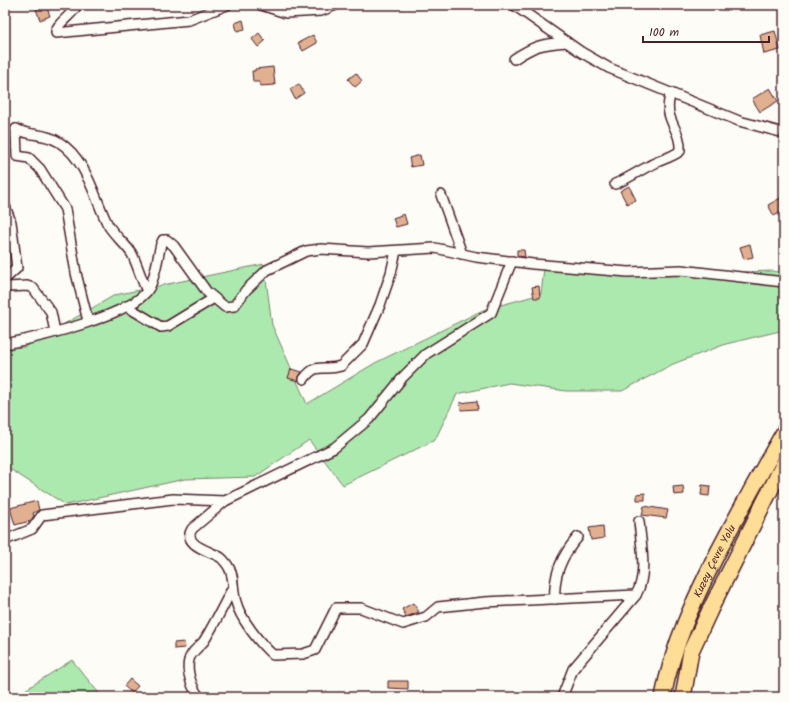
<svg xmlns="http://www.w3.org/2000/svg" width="789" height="702" viewBox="0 0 789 702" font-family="Kalam,sans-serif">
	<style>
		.green { fill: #ace9af; stroke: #7b846d }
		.building { fill: #e0b091; stroke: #4a1f2b }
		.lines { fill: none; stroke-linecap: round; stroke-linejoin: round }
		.street-casing { stroke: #4a1f2b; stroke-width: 12 }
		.primary-casing { stroke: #4a1f2b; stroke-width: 18 }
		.street { stroke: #fdfcf7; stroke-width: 9 }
		.primary { stroke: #fedd96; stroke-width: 15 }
		.labels { text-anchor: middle; stroke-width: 3; stroke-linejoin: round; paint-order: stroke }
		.street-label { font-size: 11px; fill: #4a1f2b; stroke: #fdfcf7 }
	</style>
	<rect width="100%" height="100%" fill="#fdfcf7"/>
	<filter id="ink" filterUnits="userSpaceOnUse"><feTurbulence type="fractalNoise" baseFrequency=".025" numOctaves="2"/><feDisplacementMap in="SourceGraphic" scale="8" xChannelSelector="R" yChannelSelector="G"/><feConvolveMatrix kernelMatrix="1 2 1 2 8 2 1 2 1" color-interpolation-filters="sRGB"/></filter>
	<g filter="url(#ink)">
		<g class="green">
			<polygon points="264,264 272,325 307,404 375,363 483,310 541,294 544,268 638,276 773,271 784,273 784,330 726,344 673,364 622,391 566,391 509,383 457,394 435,440 343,485 309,440 255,477 185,479 66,505 5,466 5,348 24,347 115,295"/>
			<polygon points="72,660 102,697 14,697"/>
		</g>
		<g class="building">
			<polygon points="46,5 50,16 40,20 36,9"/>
			<polygon points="243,20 245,29 237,31 235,23"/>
			<polygon points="775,31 780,50 764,54 760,35"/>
			<polygon points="259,33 265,41 258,47 252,39"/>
			<polygon points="313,35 317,43 303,51 298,43"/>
			<polygon points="273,67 275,85 260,86 260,82 253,82 252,71 255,71 255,69"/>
			<polygon points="356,73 362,81 355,87 348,79"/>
			<polygon points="299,84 304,93 295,99 290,89"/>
			<polygon points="770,88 778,101 760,112 752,99"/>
			<polygon points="420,155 422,165 411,167 409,158"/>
			<polygon points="629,186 636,200 627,204 620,191"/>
			<polygon points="784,196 784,210 774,216 768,205"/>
			<polygon points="404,214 407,224 396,227 393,218"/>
			<polygon points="750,244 753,257 744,259 740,247"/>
			<polygon points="517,250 524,250 525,257 517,256"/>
			<polygon points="539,286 540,298 534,298 532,287"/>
			<polygon points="291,369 302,372 298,378 298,381 288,378"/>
			<polygon points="477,401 478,409 461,410 460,403"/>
			<polygon points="702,485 710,486 709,496 701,495"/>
			<polygon points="683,486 684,494 674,495 673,487"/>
			<polygon points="645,493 645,500 637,500 637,494"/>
			<polygon points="37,501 39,510 33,513 34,516 30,521 15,525 10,508"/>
			<polygon points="644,506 668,510 666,518 642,515"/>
			<polygon points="603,526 604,538 591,540 589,528"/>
			<polygon points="413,603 419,612 406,617 402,609"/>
			<polygon points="184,642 185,648 174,649 174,643"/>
			<polygon points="130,679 138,686 132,693 124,686"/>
			<polygon points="388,681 408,681 408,689 388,688"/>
		</g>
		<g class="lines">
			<defs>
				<g id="street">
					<path d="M77,5C73,15 55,24 56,33L189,20L227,5"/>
					<polyline points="261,5 286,13 321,11 336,5"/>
					<polyline points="514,5 581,52 609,68 739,121 784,133"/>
					<path d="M514,59C535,45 542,44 567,42"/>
					<path d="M16,129C31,137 43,132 59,142C86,159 94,196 107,223C113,235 125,243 132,254C138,266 141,279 147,291"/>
					<polyline points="16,129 17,156 29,158 40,169 65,209 76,273 88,321"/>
					<path d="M615,184C627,179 637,172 649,166C659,160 671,158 680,151C682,128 661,120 671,93"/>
					<polyline points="441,195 462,254"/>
					<polyline points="5,206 11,222 17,268 5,279"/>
					<path d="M512,261L491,313L426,354L403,377L369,419L334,448L225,501L192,529C182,545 210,551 220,557C223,559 226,563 228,566C235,576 232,591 236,602C240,618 260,644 273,655L303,654L315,650L336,608H361L403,624L426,617L438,607L485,602L636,595"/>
					<polyline points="5,286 8,287 27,286 33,288 51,312 55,332"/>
					<polyline points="126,306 161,327 168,326 214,298"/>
					<path d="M5,344C36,338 135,315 149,288C155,279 158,255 161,244L163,240H167L174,246L207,292L225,307L234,306L246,290L267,270L306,251L321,249L368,252L435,248L476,257L533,264L628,272L681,270L784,282"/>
					<path d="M304,379C317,361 323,372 341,366L363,344L380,305L391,273L396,251"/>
					<polyline points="5,540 32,529 42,515 173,499 225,501"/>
					<path d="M555,599C553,575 562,555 578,537"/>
					<path d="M200,697C192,690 186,670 189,660C190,653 200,646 204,641C215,623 224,605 233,587"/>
					<path d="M562,697L573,669L636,595C648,573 641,545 639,521"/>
				</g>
				<g id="primary">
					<path id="s1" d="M663,697C673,644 694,600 718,552C739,512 761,472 784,432"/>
					<polyline points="683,697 691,651 710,610 784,463"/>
				</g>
			</defs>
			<use href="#street" class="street-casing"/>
			<use href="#primary" class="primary-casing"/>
			<use href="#street" class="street"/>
			<use href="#primary" class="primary"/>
		</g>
	</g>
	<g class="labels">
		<g class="street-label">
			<text dy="4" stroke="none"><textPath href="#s1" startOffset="146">Kuzey Çevre Yolu</textPath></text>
		</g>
	</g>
	<rect width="789" height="702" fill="none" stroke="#fdfcf7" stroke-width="20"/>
	<rect x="10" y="10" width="769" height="682" fill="none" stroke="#4a1f2b" stroke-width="1.5" filter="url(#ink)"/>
	<path d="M643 36v6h126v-6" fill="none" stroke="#4a1f2b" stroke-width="2"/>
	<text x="649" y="36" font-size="12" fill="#4a1f2b" stroke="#fdfcf7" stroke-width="3" paint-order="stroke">100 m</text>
</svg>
